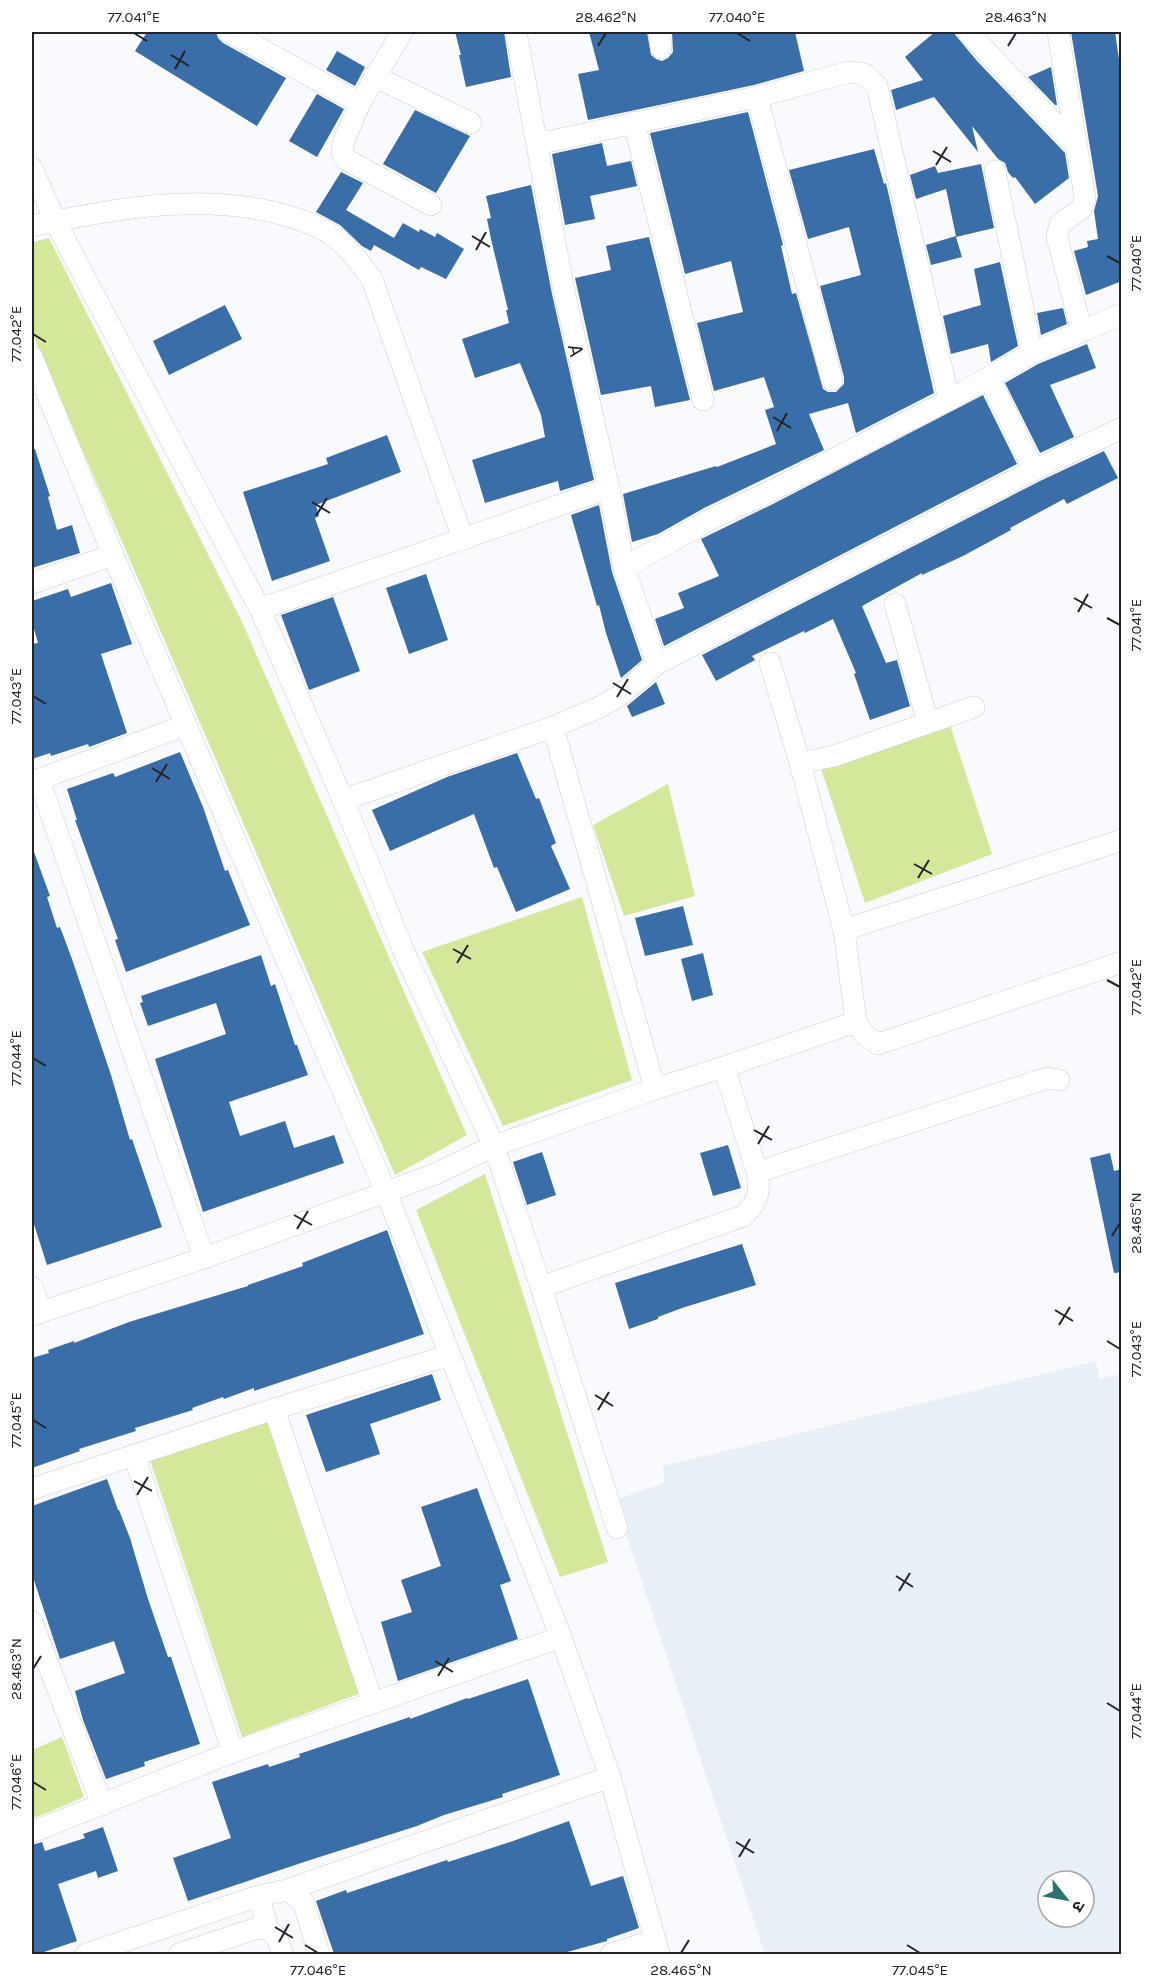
<svg xmlns="http://www.w3.org/2000/svg" width="1153" height="1986" viewBox="0 0 1153 1986" font-family="Karla,'Noto Sans Devanagari',sans-serif">
	<style>
		.built { fill: #e7eff7; fill-rule: evenodd }
		.green { fill: #d4e89b }
		.building { fill: #3a6ea9 }
		.lines { fill: none; stroke-linecap: round; stroke-linejoin: round }
		.minor-casing { stroke: #ccced1; stroke-width: 22 }
		.minor { stroke: #fff; stroke-width: 21 }
		.ticks { fill: none; stroke: #232425; stroke-width: 2 }
		.labels { text-anchor: middle; stroke-width: 6; stroke-linejoin: round; paint-order: stroke }
		.street-label { font-size: 22px; fill: #232425; stroke: #fff }
		.neatline { fill: none; stroke: #232425; stroke-width: 2 }
		.ticks-label { font-size: 15px; text-anchor: middle; fill: #232425 }
	</style>
	<rect width="100%" height="100%" fill="#f8fafd"/>
	<path class="built" d="M1096,1361L1099,1379L1121,1374V1954H765L615,1500L664,1483L663,1466ZM1048,1881H1084V1917H1048Z"/>
	<g class="green">
		<polygon points="49,238 242,622 467,1135 395,1175 32,333 32,242"/>
		<polygon points="948,719 992,854 865,903 821,768"/>
		<polygon points="668,784 695,896 624,916 593,825"/>
		<polygon points="582,897 632,1080 503,1126 422,952"/>
		<polygon points="485,1174 608,1562 560,1577 416,1210"/>
		<polygon points="268,1422 361,1693 242,1737 149,1457"/>
		<polygon points="62,1737 84,1797 32,1819 32,1750"/>
	</g>
	<g class="building">
		<polygon points="147,32 216,32 218,38 223,43 286,78 257,126 135,51"/>
		<polygon points="455,32 504,32 511,77 466,87 459,55 461,55"/>
		<polygon points="589,32 647,32 651,55 656,59 662,61 668,58 673,52 672,32 795,32 804,71 754,85 588,120 578,74 599,70"/>
		<polygon points="935,32 953,32 977,61 1065,153 1069,178 1035,204 1015,177 1013,178 1008,172 1005,163 998,159 972,126 978,152 934,97 896,110 891,90 923,80 905,57"/>
		<polygon points="1071,32 1115,32 1120,66 1122,66 1122,281 1086,295 1074,251 1088,247 1087,241 1098,239 1094,211 1098,196"/>
		<polygon points="337,51 365,67 355,86 326,70"/>
		<polygon points="1051,67 1057,105 1055,105 1028,77"/>
		<polygon points="317,94 344,109 317,157 289,141"/>
		<polygon points="415,110 470,136 436,193 383,164"/>
		<polygon points="748,112 783,245 781,246 792,294 796,293 823,389 828,392 836,392 844,384 844,377 820,286 861,275 849,227 808,239 789,170 874,149 884,184 886,183 934,393 856,433 848,403 809,414 824,450 704,508 658,534 632,542 623,494 716,466 717,467 776,444 765,410 774,407 764,377 714,391 697,323 743,312 731,261 685,274 650,133"/>
		<polygon points="602,143 607,166 631,161 637,186 590,196 595,219 565,225 552,154"/>
		<polygon points="981,164 994,228 956,237 962,257 931,265 926,245 956,236 946,189 916,199 910,175 935,166 938,173"/>
		<polygon points="341,172 363,183 346,210 394,238 403,223 419,232 420,229 435,237 437,233 464,249 446,279 421,267 419,270 374,245 371,251 362,246 340,225 316,212"/>
		<polygon points="531,185 552,294 594,480 560,491 558,481 485,503 472,460 545,437 541,415 520,363 475,378 462,339 509,323 506,310 508,310 491,239 487,219 491,218 486,196"/>
		<polygon points="649,237 690,400 655,407 651,386 601,395 575,278 611,270 606,246"/>
		<polygon points="1000,262 1018,346 991,362 988,344 951,354 943,316 981,305 974,269"/>
		<polygon points="225,305 242,339 169,375 153,341"/>
		<polygon points="1063,308 1067,324 1041,335 1037,313"/>
		<polygon points="1087,344 1096,368 1050,385 1074,437 1040,453 1005,383 1038,364"/>
		<polygon points="983,395 1017,464 664,646 655,619 684,608 678,593 719,576 701,539 773,504"/>
		<polygon points="387,435 401,472 316,505 319,516 315,518 330,561 272,581 243,492 328,464 326,458"/>
		<polygon points="32,449 35,449 50,496 48,497 57,530 72,525 80,553 32,568"/>
		<polygon points="1104,451 1118,478 1067,504 1064,499 1010,528 1011,530 963,556 922,575 922,573 862,606 886,663 897,660 910,706 870,720 854,674 856,673 833,619 805,633 804,631 752,656 755,660 716,681 702,655 1040,481"/>
		<polygon points="599,505 612,572 642,660 621,678 606,633 599,605 597,606 571,515"/>
		<polygon points="426,574 448,640 409,654 386,588"/>
		<polygon points="111,583 132,644 101,654 127,733 89,747 88,744 51,756 50,753 32,759 32,644 38,643 32,622 32,601 68,589 71,597"/>
		<polygon points="333,597 360,671 309,690 281,615"/>
		<polygon points="656,682 665,704 632,717 627,706"/>
		<polygon points="180,752 203,807 225,871 228,870 250,925 126,972 115,940 118,939 75,820 77,820 67,789 113,773 115,777"/>
		<polygon points="517,753 536,799 539,798 556,843 551,846 570,889 516,912 497,867 494,868 474,814 390,851 372,810 447,777"/>
		<polygon points="32,852 34,852 50,896 47,897 57,928 60,927 72,959 111,1075 130,1140 132,1139 162,1227 47,1265 32,1218"/>
		<polygon points="683,906 693,945 645,956 635,918"/>
		<polygon points="703,953 713,995 692,1001 681,959"/>
		<polygon points="261,955 271,986 275,984 295,1045 297,1045 308,1075 229,1102 240,1136 285,1121 294,1148 334,1135 344,1163 203,1212 155,1059 226,1034 216,1003 148,1026 140,1003 143,1002 141,996"/>
		<polygon points="728,1145 741,1188 713,1196 700,1153"/>
		<polygon points="542,1152 556,1195 527,1205 513,1162"/>
		<polygon points="1110,1153 1114,1171 1122,1169 1122,1272 1114,1273 1090,1158"/>
		<polygon points="387,1230 424,1334 254,1391 254,1388 224,1399 223,1397 192,1408 193,1410 135,1428 136,1431 79,1449 80,1451 32,1468 32,1358 49,1353 48,1350 74,1341 74,1343 129,1322 248,1286 248,1285 303,1266 302,1263"/>
		<polygon points="742,1244 756,1285 682,1308 658,1317 658,1319 629,1329 615,1283"/>
		<polygon points="432,1374 441,1400 370,1424 380,1454 326,1472 306,1415"/>
		<polygon points="107,1479 118,1510 119,1510 130,1538 148,1599 168,1657 171,1657 200,1744 144,1762 145,1766 106,1779 83,1720 75,1691 125,1673 114,1641 60,1659 32,1574 32,1506"/>
		<polygon points="477,1488 511,1581 500,1585 518,1639 398,1681 381,1622 412,1612 401,1580 441,1566 421,1507"/>
		<polygon points="528,1679 560,1775 502,1794 503,1797 444,1815 417,1826 307,1861 188,1901 173,1858 231,1838 212,1782 268,1764 269,1767 300,1757 299,1754 410,1717 410,1719 467,1698 468,1699"/>
		<polygon points="569,1821 591,1886 623,1876 639,1928 607,1939 607,1941 560,1954 334,1954 316,1901 346,1890 347,1893 447,1860 448,1862 507,1843"/>
		<polygon points="103,1827 118,1871 98,1878 96,1871 58,1884 77,1941 38,1954 32,1954 32,1845 42,1842 45,1851 85,1838 83,1834"/>
	</g>
	<g class="lines">
		<defs>
			<g id="minor">
				<polyline points="229,32 360,103"/>
				<polyline points="402,32 360,103 343,143 342,152 345,159 431,205"/>
				<polyline points="516,32 564,291 609,488 624,568 657,664"/>
				<polyline points="659,32 661,48"/>
				<polyline points="968,32 1076,146"/>
				<polyline points="1058,32 1085,198 1081,209 1060,224 1057,237 1082,332"/>
				<polyline points="374,76 471,123"/>
				<polyline points="757,97 832,380"/>
				<polyline points="634,122 703,400"/>
				<polyline points="537,144 757,97 849,72 864,74 877,86 949,400"/>
				<polyline points="32,168 55,221 260,609 343,800 404,952 494,1146 541,1287 617,1528"/>
				<polyline points="995,171 1032,353"/>
				<path d="M32,226C112,209 195,193 277,213C296,218 316,224 332,235C348,246 360,263 372,279L463,539"/>
				<polyline points="32,357 113,555 386,1192 450,1355 561,1637 610,1777 659,1954"/>
				<polyline points="989,378 1034,470"/>
				<polyline points="624,568 709,520 767,493 949,400 1032,353 1122,314"/>
				<polyline points="32,583 113,555"/>
				<polyline points="895,604 928,723"/>
				<polyline points="260,609 609,488"/>
				<polyline points="770,663 800,763 844,930 856,1022 865,1035 878,1044 1122,962"/>
				<polyline points="553,727 655,1089"/>
				<polyline points="800,763 834,756 974,707"/>
				<polyline points="39,779 204,1258"/>
				<polyline points="32,782 186,725"/>
				<polyline points="343,800 553,727 598,708 619,696 657,664 1034,470 1122,428"/>
				<polyline points="844,930 1122,840"/>
				<polyline points="757,1172 1047,1078 1059,1080"/>
				<polyline points="32,1287 41,1311"/>
				<path d="M541,1287L743,1216C758,1202 761,1193 757,1172L724,1067"/>
				<polyline points="32,1315 204,1258 386,1192 435,1174 494,1146 655,1089 724,1067 856,1022"/>
				<polyline points="274,1409 373,1703"/>
				<polyline points="134,1455 233,1752"/>
				<polyline points="32,1489 274,1409 450,1355"/>
				<polyline points="32,1622 102,1805"/>
				<polyline points="32,1832 233,1752 561,1637"/>
				<polyline points="287,1890 303,1901 319,1954"/>
				<polyline points="259,1896 268,1929 276,1936 283,1954"/>
				<polyline points="86,1954 259,1896 287,1890 610,1777"/>
				<polyline points="179,1954 257,1928 268,1929"/>
				<polyline points="611,1954 655,1940"/>
			</g>
		</defs>
		<use href="#minor" class="minor-casing"/>
		<use href="#minor" class="minor"/>
	</g>
	<path class="ticks" d="M134,33L147,41M737,33L750,41M598,46L606,33M1008,46L1016,33M171,55L189,66M175,69L185,51M933,151L951,162M936,165L947,147M472,236L490,247M476,250L486,232M1107,256L1120,263M33,334L46,342M773,417L791,428M777,431L787,413M312,502L330,513M316,516L327,498M1074,598L1092,608M1078,612L1088,594M1107,618L1120,625M613,683L631,694M33,696L46,704M617,697L628,679M152,768L170,779M156,782L167,764M914,864L932,874M918,878L929,860M453,949L471,959M457,963L468,945M1107,980L1120,987M33,1058L46,1066M754,1130L772,1140M758,1144L769,1126M294,1215L312,1225M297,1229L308,1211M1112,1236L1120,1223M1055,1310L1073,1321M1059,1325L1070,1307M1107,1341L1120,1349M595,1395L613,1406M598,1410L609,1392M33,1420L46,1428M134,1481L152,1491M137,1495L148,1477M896,1576L913,1587M899,1591L910,1573M435,1661L453,1672M33,1669L41,1656M438,1676L449,1658M1107,1703L1120,1711M33,1782L46,1790M736,1842L754,1853M739,1857L750,1839M275,1927L293,1938M279,1942L289,1924M305,1945L318,1953M907,1945L920,1953M681,1953L689,1940"/>
	<g class="labels">
		<g class="street-label">
			<text transform="translate(577 350) rotate(77)" y="8">A</text>
		</g>
	</g>
	<rect width="1153" height="1986" fill="none" stroke="#ffffff" stroke-width="66"/>
	<g transform="translate(1066 1899) rotate(121)"><circle r="28" fill="#ffffff" stroke="#a7a7a8" stroke-width="1.5"/>
	<path d="M0-4.5L10 22L0 15L-10 22Z" fill="#2a7371"/>
	<text y="-9" font-size="16" font-weight="bold" text-anchor="middle" fill="#232425">उ</text>
	</g>
	<rect x="33" y="33" width="1087" height="1920" class="neatline"/>
	<g class="ticks-label">
		<text x="134" y="22">77.041°E</text>
		<text x="606" y="22">28.462°N</text>
		<text x="737" y="22">77.040°E</text>
		<text x="1016" y="22">28.463°N</text>
		<text transform="translate(1136 263) rotate(-90)" y="5">77.040°E</text>
		<text transform="translate(16 334) rotate(-90)" y="5">77.042°E</text>
		<text transform="translate(1136 625) rotate(-90)" y="5">77.041°E</text>
		<text transform="translate(16 696) rotate(-90)" y="5">77.043°E</text>
		<text transform="translate(1136 987) rotate(-90)" y="5">77.042°E</text>
		<text transform="translate(16 1058) rotate(-90)" y="5">77.044°E</text>
		<text transform="translate(1136 1223) rotate(-90)" y="5">28.465°N</text>
		<text transform="translate(1136 1349) rotate(-90)" y="5">77.043°E</text>
		<text transform="translate(16 1420) rotate(-90)" y="5">77.045°E</text>
		<text transform="translate(16 1669) rotate(-90)" y="5">28.463°N</text>
		<text transform="translate(1136 1711) rotate(-90)" y="5">77.044°E</text>
		<text transform="translate(16 1782) rotate(-90)" y="5">77.046°E</text>
		<text x="318" y="1975">77.046°E</text>
		<text x="681" y="1975">28.465°N</text>
		<text x="920" y="1975">77.045°E</text>
	</g>
</svg>
